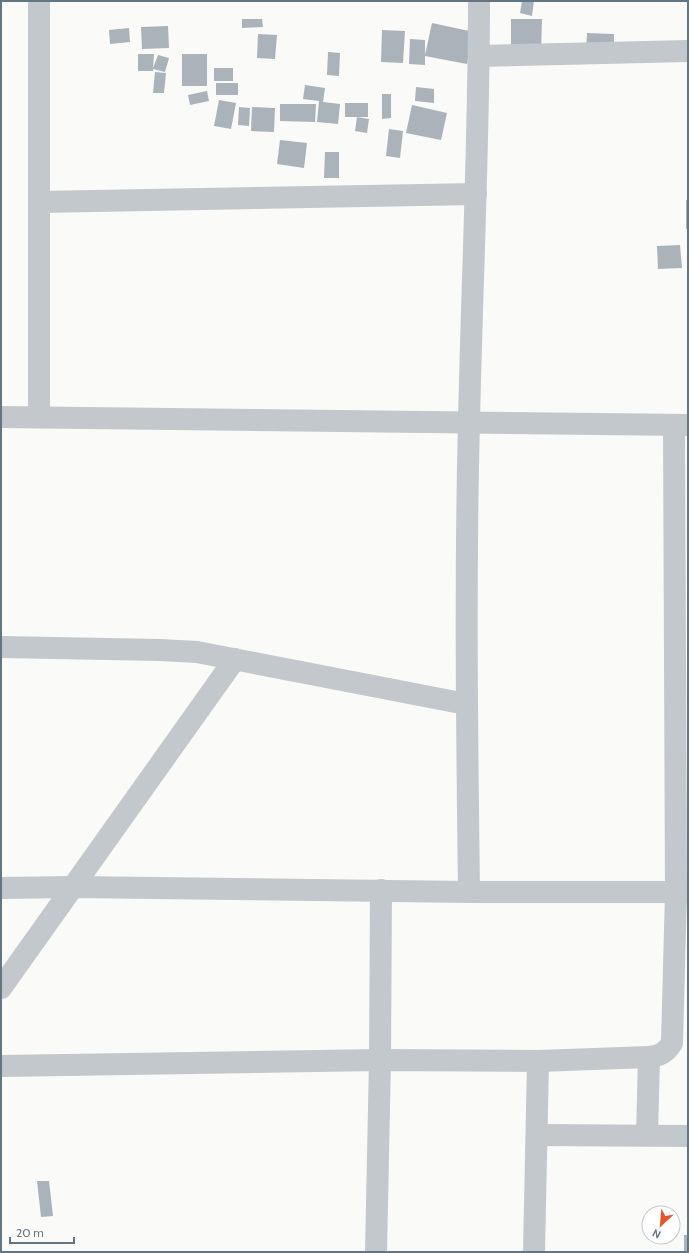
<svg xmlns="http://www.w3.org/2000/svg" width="689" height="1253" viewBox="0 0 689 1253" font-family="Cabin,sans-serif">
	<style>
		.building { fill: #aab3b9 }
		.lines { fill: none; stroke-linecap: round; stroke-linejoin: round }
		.minor { stroke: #c3c8cc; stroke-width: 22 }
	</style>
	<rect width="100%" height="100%" fill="#fafaf8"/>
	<g class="building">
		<polygon points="522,1 534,1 532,16 520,13"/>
		<polygon points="242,19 262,19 263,27 242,28"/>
		<polygon points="511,19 542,19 541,53 511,52"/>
		<polygon points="432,23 474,32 467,64 425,56 425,65 409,64 410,39 425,40 425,55"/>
		<polygon points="168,26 169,48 142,49 141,27"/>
		<polygon points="129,28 130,42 110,44 109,30"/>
		<polygon points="382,30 405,31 403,63 381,62"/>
		<polygon points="587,33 614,34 614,53 586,51"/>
		<polygon points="258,34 277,35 275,59 257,58"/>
		<polygon points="328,52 340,53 339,76 327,75"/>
		<polygon points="138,54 154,54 153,68 158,55 169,58 165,72 153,69 153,71 138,71"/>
		<rect x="182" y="54" width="25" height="32"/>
		<rect x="214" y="68" width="19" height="13"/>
		<polygon points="155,72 166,73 164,93 153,93"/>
		<rect x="216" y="83" width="22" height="12"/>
		<polygon points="305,85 325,88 323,102 340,104 338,124 317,122 319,101 303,99"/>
		<polygon points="416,87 434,89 434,103 415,101"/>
		<polygon points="207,91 209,101 190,105 188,95"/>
		<polygon points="382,94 391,94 391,118 382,119"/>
		<polygon points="219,100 236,103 231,129 214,126"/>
		<rect x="345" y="103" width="23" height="14"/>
		<polygon points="280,104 316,104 315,122 280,121"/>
		<polygon points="412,105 447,113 441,140 406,133"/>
		<polygon points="239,107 250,108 249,126 238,125"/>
		<polygon points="252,107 275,108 274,132 251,131"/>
		<polygon points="357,117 369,119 367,133 355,131"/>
		<polygon points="389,129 403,131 400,158 386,156"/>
		<polygon points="280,140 307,143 304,168 277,164"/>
		<polygon points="325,152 339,152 339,178 324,178"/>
		<rect x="686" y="200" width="2" height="29"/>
		<polygon points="680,245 682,268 658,269 657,246"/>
		<polygon points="37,1181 49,1181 53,1216 41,1217"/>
		<rect x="684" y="1235" width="4" height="17"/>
	</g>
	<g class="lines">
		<g class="minor">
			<polyline points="479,56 688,51"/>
			<polyline points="40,202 476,194"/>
			<polyline points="1,417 688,425"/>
			<polyline points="39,417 39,1"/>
			<polyline points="1,647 160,650 197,652 466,704"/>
			<polyline points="1,888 74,887 469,892 688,892"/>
			<path d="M469,892C467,735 465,578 469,422C472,281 479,141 479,1"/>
			<polyline points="1,988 235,659"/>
			<path d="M1,1066L380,1060L538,1061L649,1057C659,1056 666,1053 672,1043L676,892L674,425"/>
			<polyline points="537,1135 688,1136"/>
			<polyline points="647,1135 649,1057"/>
			<polyline points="376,1252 380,1060 381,890"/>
			<polyline points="534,1252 538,1061"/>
		</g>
	</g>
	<rect width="689" height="1253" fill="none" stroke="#657683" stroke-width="4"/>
	<g transform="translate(661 1225) rotate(206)"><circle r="19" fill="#ffffff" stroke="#c1c8cd"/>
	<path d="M0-3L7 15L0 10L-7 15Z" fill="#e4572e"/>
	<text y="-6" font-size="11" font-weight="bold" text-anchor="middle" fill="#657683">N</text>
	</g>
	<path d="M10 1237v6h64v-6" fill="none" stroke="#657683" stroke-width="2"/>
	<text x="16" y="1237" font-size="12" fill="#657683" stroke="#ffffff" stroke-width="3" paint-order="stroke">20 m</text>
</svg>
